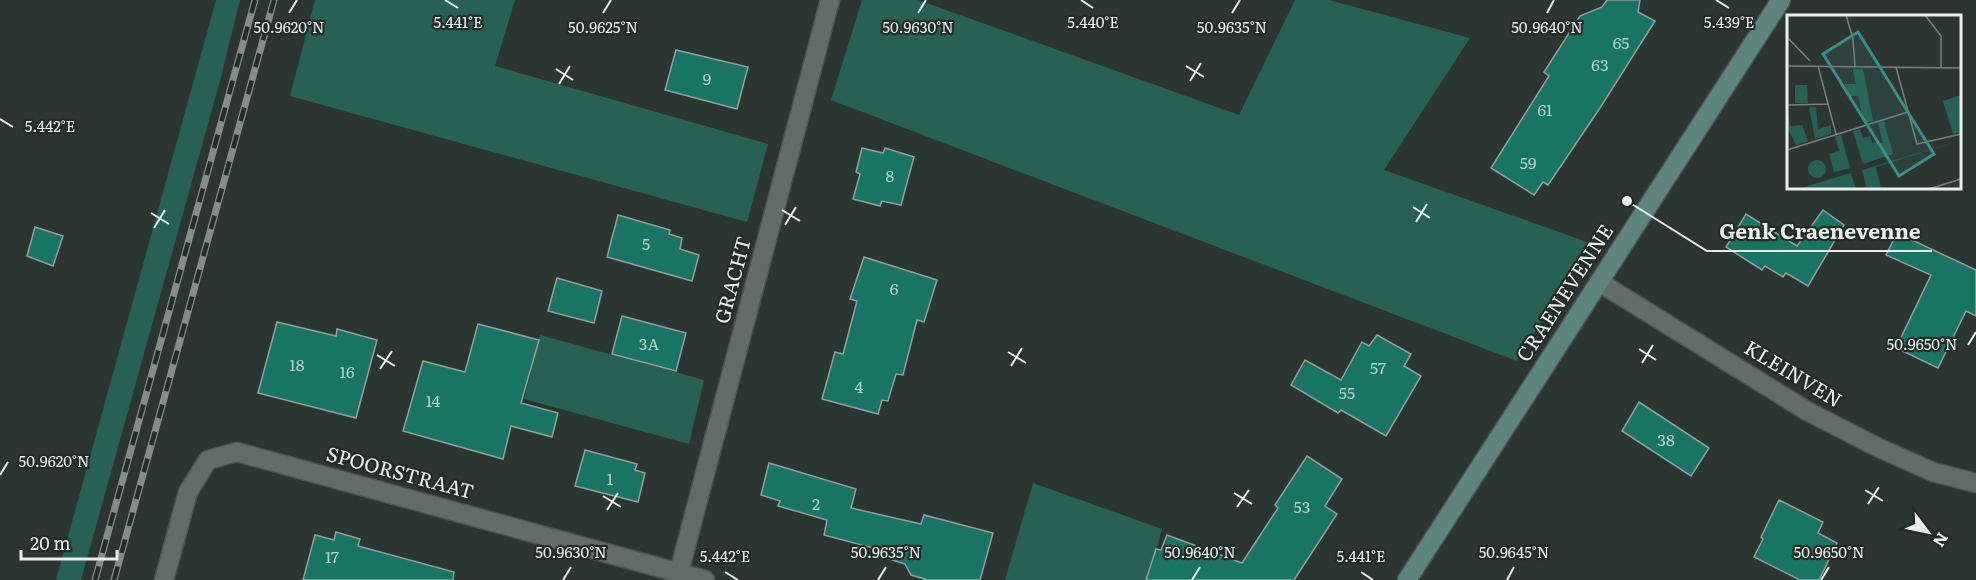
<svg xmlns="http://www.w3.org/2000/svg" width="1976" height="580" viewBox="0 0 1976 580" font-family="Literata,serif">
	<style>
		.green { fill: #276154 }
		.building { fill: #187564; stroke: #939f9c; stroke-width: 1.5 }
		.lines { fill: none; stroke-linecap: round; stroke-linejoin: round }
		.street-casing { stroke: #4b5452; stroke-width: 21 }
		.secondary-casing { stroke: #4b5452; stroke-width: 21 }
		.street { stroke: #626d6a; stroke-width: 18 }
		.secondary { stroke: #5e857c; stroke-width: 18 }
		.rail-casing { stroke: #848d8a; stroke-width: 7 }
		.rail { stroke: #222c29; stroke-width: 4.5; stroke-dasharray: 14; stroke-linecap: butt }
		.ticks { fill: none; stroke: #e8efed; stroke-width: 2 }
		.labels { text-anchor: middle; stroke-width: 4.5; stroke-linejoin: round; paint-order: stroke }
		.number-label { font-size: 16px; fill: #b4d0cb }
		.street-label { font-size: 20px; fill: #e8efed; stroke: #222c29 }
		.inset-road { fill: none; stroke: #77807d; stroke-width: 1.5 }
		.view { fill: #3a8e87; fill-opacity: 0.15; stroke: #3a8e87; stroke-width: 3 }
		.inset-edge { fill: none; stroke: #e8efed; stroke-width: 3 }
		.ticks-label { font-size: 15px; text-anchor: middle; fill: #e8efed; stroke: #222c29; stroke-width: 4.5; stroke-linejoin: round; paint-order: stroke }
		.leader { fill: none; stroke: #e8efed; stroke-width: 2 }
		.callout-dot { fill: #e8efed; stroke: #222c29; stroke-width: 2 }
		.callout-label { font-size: 21px; text-anchor: middle; font-weight: bold; fill: #e8efed; stroke: #222c29; stroke-width: 4.5; stroke-linejoin: round; paint-order: stroke }
	</style>
	<rect width="100%" height="100%" fill="#2b3633"/>
	<g class="green">
		<polygon points="216,0 240,0 221,77 81,580 56,580"/>
		<polygon points="315,0 515,0 495,66 768,144 747,222 290,96"/>
		<polygon points="862,0 918,0 1239,115 1295,0 1329,0 1470,38 1384,170 1590,243 1517,361 831,100"/>
		<polygon points="540,335 704,380 689,444 524,399"/>
		<polygon points="1033,483 1162,529 1148,580 1005,580"/>
	</g>
	<g class="building">
		<polygon points="1607,0 1640,0 1638,12 1655,21 1600,108 1548,185 1543,182 1534,195 1491,168 1549,76 1544,72 1580,16 1602,7"/>
		<polygon points="676,50 748,67 737,109 665,90"/>
		<polygon points="862,148 883,153 885,148 914,157 901,205 882,201 880,206 853,199 860,174 856,172"/>
		<polygon points="1823,210 1844,225 1808,286 1786,273 1783,277 1765,266 1762,270 1726,247 1746,214 1797,246"/>
		<polygon points="618,215 670,230 669,234 682,238 680,249 699,255 692,281 607,257"/>
		<polygon points="35,227 63,236 53,266 27,256"/>
		<polygon points="1897,233 1976,270 1976,316 1966,311 1938,368 1896,348 1931,275 1886,255"/>
		<polygon points="864,257 937,280 924,322 917,320 903,375 896,374 888,401 882,400 878,414 822,399 835,352 843,354 857,301 850,299"/>
		<polygon points="557,278 602,291 594,323 548,311"/>
		<polygon points="622,316 686,333 676,371 612,354"/>
		<polygon points="277,322 336,336 337,329 377,340 356,418 258,393"/>
		<polygon points="478,324 539,340 521,403 558,413 552,437 511,426 503,459 403,431 423,361 465,372"/>
		<polygon points="1377,335 1411,354 1404,366 1421,376 1386,436 1341,410 1338,413 1291,385 1305,360 1341,380 1362,342 1369,346"/>
		<polygon points="1639,402 1709,448 1691,476 1622,431"/>
		<polygon points="585,450 637,464 635,470 645,473 638,502 575,486"/>
		<polygon points="1307,456 1342,479 1325,506 1337,514 1294,580 1146,580 1156,549 1161,550 1167,535 1242,563 1278,508 1275,505"/>
		<polygon points="769,463 856,489 851,508 921,524 924,515 993,533 980,580 928,580 911,575 905,564 886,558 888,552 824,535 827,520 778,506 780,501 761,495"/>
		<polygon points="1779,500 1823,522 1818,533 1837,543 1819,580 1800,580 1754,557 1763,539 1761,537"/>
		<polygon points="336,532 360,539 358,546 454,572 453,580 303,580 315,535 334,540"/>
	</g>
	<g class="lines">
		<defs>
			<g id="street">
				<polyline points="1599,282 1807,411 1877,447 1933,472 1976,483"/>
				<polyline points="679,572 830,0"/>
				<polyline points="164,580 188,492 208,460 237,452 705,580"/>
			</g>
			<polyline id="secondary" points="1407,580 1781,0"/>
		</defs>
		<use href="#street" class="street-casing"/>
		<use href="#secondary" class="secondary-casing"/>
		<use href="#street" class="street"/>
		<use href="#secondary" class="secondary"/>
		<defs>
			<g id="rail">
				<polyline points="95,580 255,0"/>
				<polyline points="114,580 274,0"/>
			</g>
		</defs>
		<use href="#rail" class="rail-casing"/>
		<use href="#rail" class="rail"/>
	</g>
	<path class="ticks" d="M445,0L458,8M1081,0L1093,8M1716,0L1729,8M289,13L297,0M603,13L611,0M918,13L926,0M1232,13L1240,0M1547,13L1554,0M1186,66L1204,77M556,69L573,80M1190,81L1201,63M559,84L570,66M0,119L13,127M1413,207L1430,218M782,210L800,221M151,213L169,224M1416,222L1427,204M785,225L796,207M154,228L165,210M1968,345L1976,332M1639,349L1656,360M1008,352L1026,363M377,355L395,366M1642,363L1653,345M1011,366L1022,348M380,369L392,351M0,475L8,462M1865,490L1883,501M1234,493L1252,504M603,496L621,507M1868,504L1879,487M1237,507L1249,490M607,510L618,493M725,572L738,580M1361,572L1373,580M563,580L571,567M878,580L886,567M1192,580L1200,567M1507,580L1514,567M1821,580L1829,567"/>
	<g class="labels">
		<g class="number-label">
			<text x="1621" y="49">65</text>
			<text x="1600" y="71">63</text>
			<text x="707" y="85">9</text>
			<text x="1545" y="116">61</text>
			<text x="1528" y="169">59</text>
			<text x="890" y="182">8</text>
			<text x="646" y="250">5</text>
			<text x="894" y="295">6</text>
			<text x="649" y="350">3A</text>
			<text x="297" y="371">18</text>
			<text x="1378" y="374">57</text>
			<text x="347" y="378">16</text>
			<text x="859" y="393">4</text>
			<text x="1347" y="399">55</text>
			<text x="433" y="407">14</text>
			<text x="1666" y="446">38</text>
			<text x="610" y="485">1</text>
			<text x="816" y="510">2</text>
			<text x="1302" y="513">53</text>
			<text x="332" y="563">17</text>
		</g>
		<g class="street-label">
			<text transform="translate(733 280) rotate(-75)" y="7">GRACHT</text>
			<text transform="translate(1565 293) rotate(-57)" y="7">CRAENEVENNE</text>
			<text transform="translate(1793 374) rotate(31)" y="7">KLEINVEN</text>
			<text transform="translate(400 473) rotate(15)" y="7">SPOORSTRAAT</text>
		</g>
	</g>
	<g transform="translate(1787 15)">
		<rect width="174" height="174" fill="#2b3633"/>
		<path d="M66,54H76L86,106L77,108L71,81H61L58,69H69ZM8,70H20L21,88H8ZM174,80V117L166,119L156,86ZM0,92L3,111L15,110L21,126L9,130L0,112ZM22,92H29L31,114L44,110V119L28,124ZM97,106L106,139L76,149L66,116L73,114L76,123L83,121L85,127L96,128L91,108ZM54,120L63,153L47,157L42,139L52,136L48,121ZM174,125L89,152L94,174H80L75,155ZM21 154a9 9 0 1 1 18 0a9 9 0 1 1-18 0ZM64,158L69,174H11L47,163Z" fill="#276154"/>
		<path class="inset-road" d="M59,0L66,24L68,52M138,0L154,21V53M0,22L23,46M0,51L174,53M31,51L49,119M109,52L130,129L174,119M0,90L41,89M0,135L121,97M142,174L174,164"/>
		<path class="view" d="M71,17L147,139L112,161L36,39Z"/>
		<rect width="174" height="174" class="inset-edge"/>
	</g>
	<g class="ticks-label">
		<text x="1729" y="28">5.439°E</text>
		<text x="458" y="28">5.441°E</text>
		<text x="1093" y="28">5.440°E</text>
		<text x="289" y="33">50.9620°N</text>
		<text x="603" y="33">50.9625°N</text>
		<text x="918" y="33">50.9630°N</text>
		<text x="1232" y="33">50.9635°N</text>
		<text x="1547" y="33">50.9640°N</text>
		<text x="50" y="132">5.442°E</text>
		<text x="1922" y="350">50.9650°N</text>
		<text x="54" y="467">50.9620°N</text>
		<text x="571" y="558">50.9630°N</text>
		<text x="886" y="558">50.9635°N</text>
		<text x="1200" y="558">50.9640°N</text>
		<text x="1514" y="558">50.9645°N</text>
		<text x="1829" y="558">50.9650°N</text>
		<text x="725" y="562">5.442°E</text>
		<text x="1361" y="562">5.441°E</text>
	</g>
	<path class="leader" d="M1627 201L1707 251H1932"/>
	<circle class="callout-dot" cx="1627" cy="201" r="6"/>
	<g class="callout-label">
		<text x="1820" y="239">Genk Craenevenne</text>
	</g>
	<g transform="translate(1928 532) rotate(122)" stroke="#222c29" stroke-width="4.5" paint-order="stroke">
	<path d="M0-4.5L10 22L0 15L-10 22Z" fill="#e8efed"/>
	<text y="-9" font-size="16" font-weight="bold" text-anchor="middle" fill="#e8efed">N</text>
	</g>
	<path d="M21 550v9h96v-9" fill="none" stroke="#e8efed" stroke-width="3"/>
	<text x="30" y="550" font-size="18" fill="#e8efed" stroke="#222c29" stroke-width="4.5" paint-order="stroke">20 m</text>
</svg>
